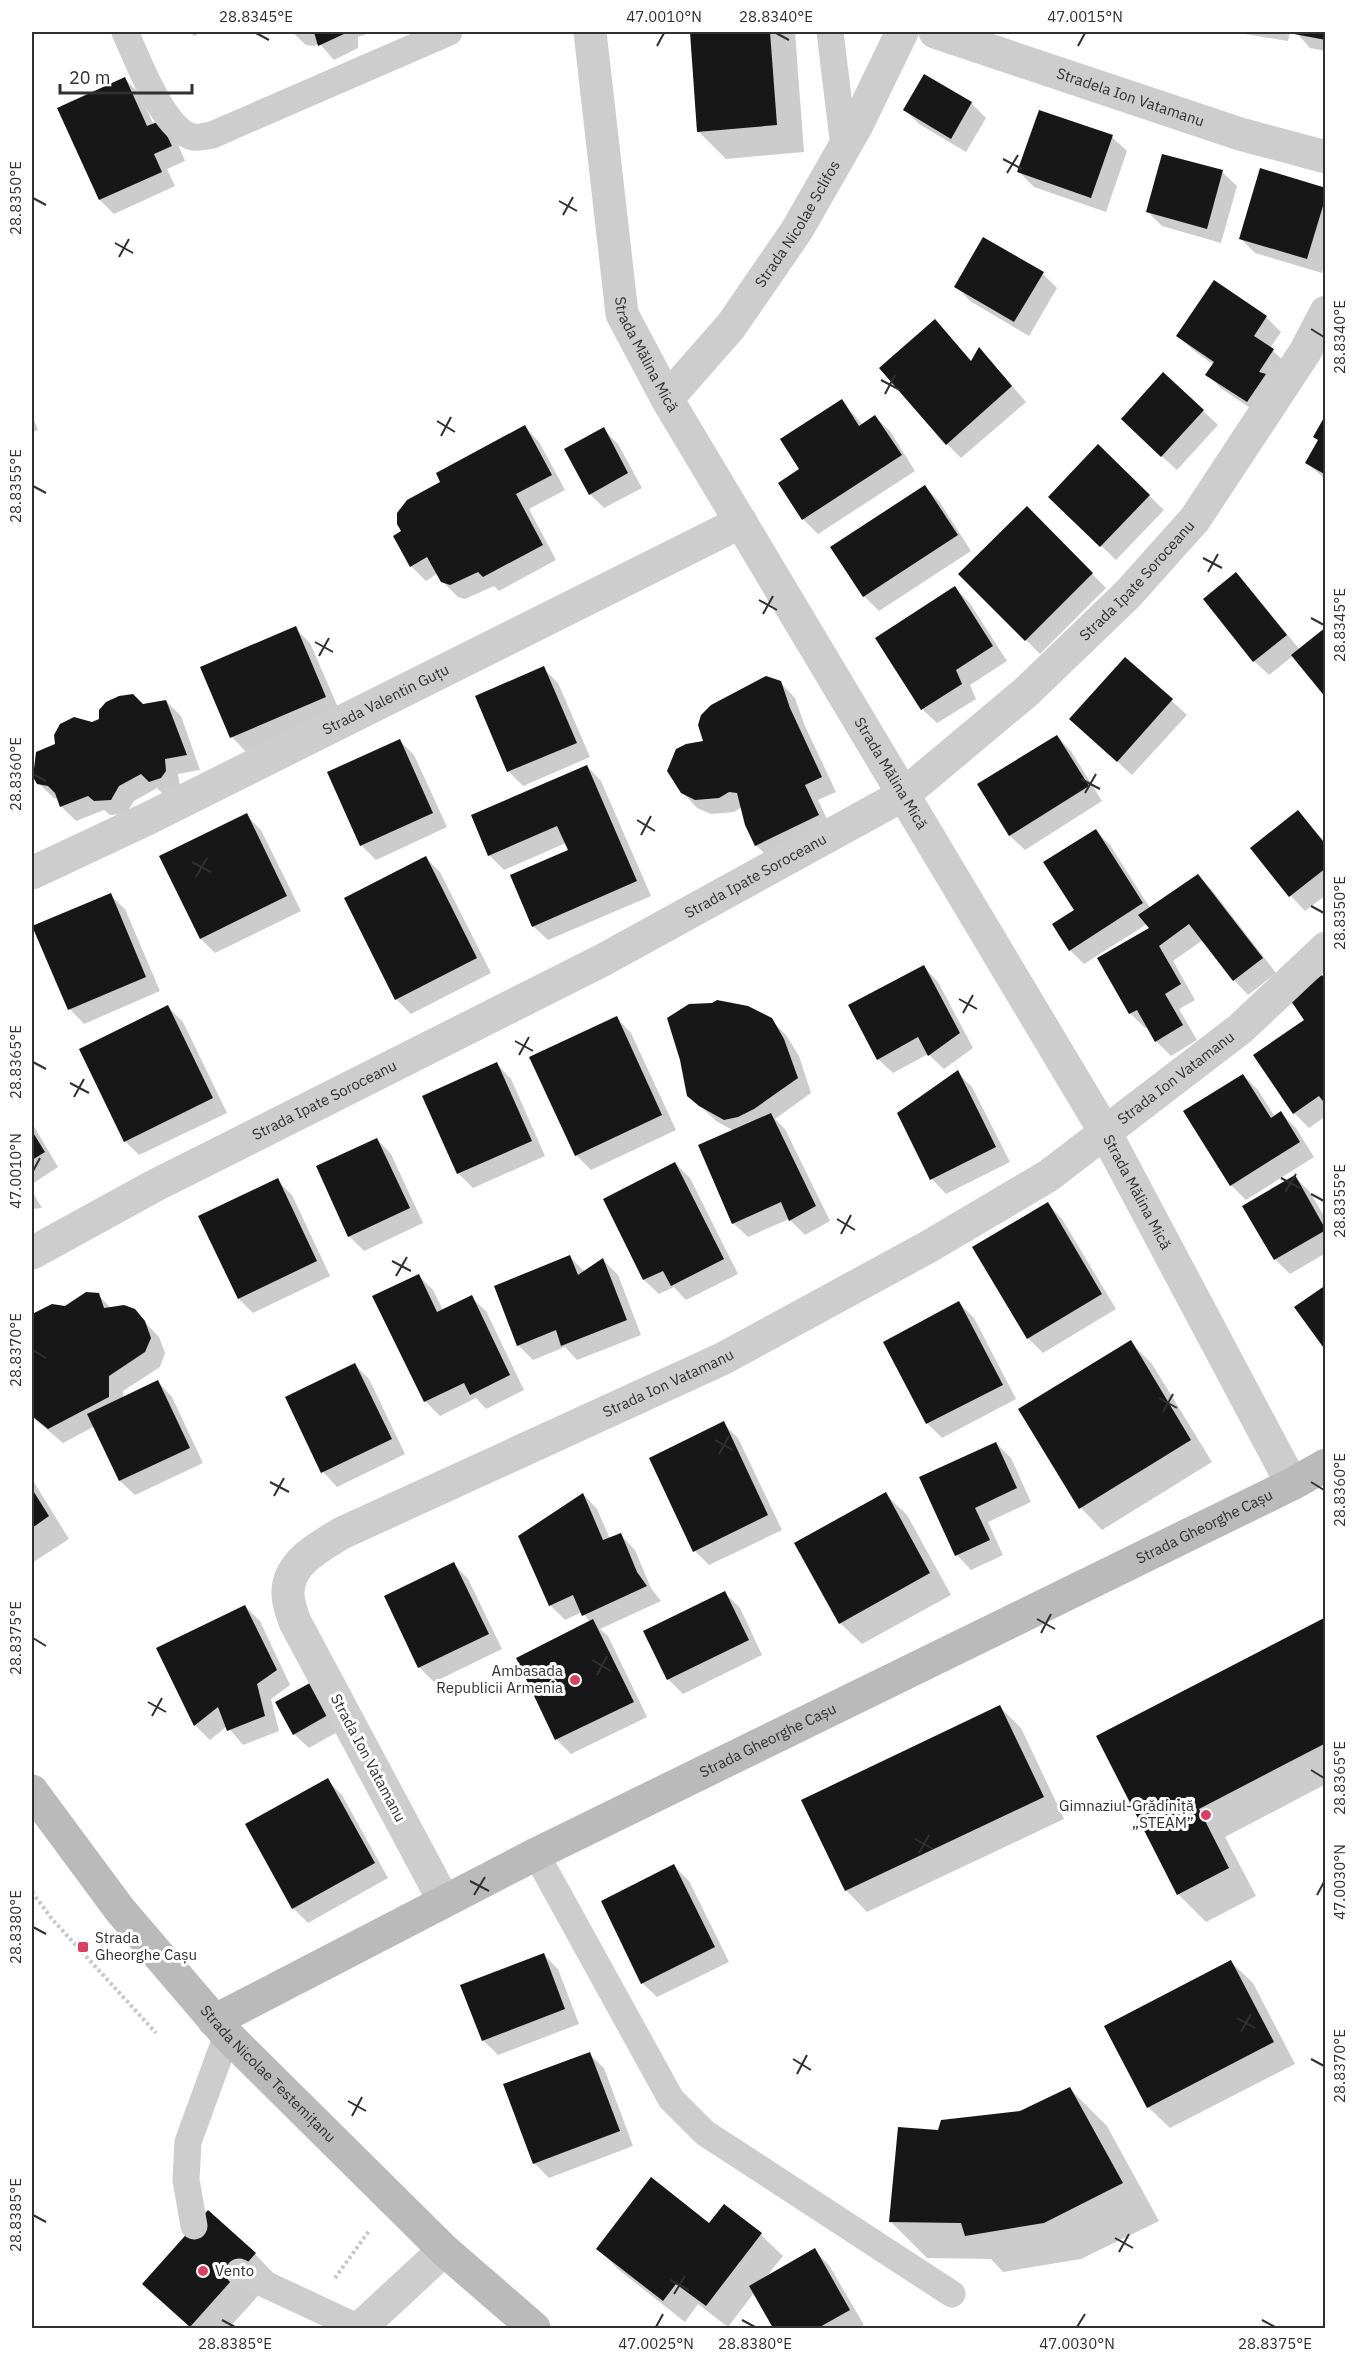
<svg xmlns="http://www.w3.org/2000/svg" width="1357" height="2360" viewBox="0 0 1357 2360" font-family="'IBM Plex Sans',sans-serif">
	<style>
		.shadow { fill: #0003 }
		.building { fill: #171717 }
		.lines { fill: none; stroke-linecap: round; stroke-linejoin: round }
		.path { stroke: #c7c7c7; stroke-width: 4; stroke-dasharray: 3 3; stroke-linecap: butt }
		.lane { stroke: #cdcdcd; stroke-width: 27 }
		.street { stroke: #cdcdcd; stroke-width: 33 }
		.secondary { stroke: #bababa; stroke-width: 33 }
		.ticks { fill: none; stroke: #303030; stroke-width: 2 }
		.poi-dot { fill: #d64362; stroke: #fff; stroke-width: 2 }
		.labels { text-anchor: middle; stroke-width: 6; stroke-linejoin: round; paint-order: stroke }
		.street-label { font-size: 15px; fill: #303030; stroke: #fff }
		.poi-label { font-size: 15px; fill: #303030; stroke: #fff; text-anchor: end }
		.neatline { fill: none; stroke: #303030; stroke-width: 2 }
		.ticks-label { font-size: 15px; text-anchor: middle; fill: #303030 }
	</style>
	<rect width="100%" height="100%" fill="#fff"/>
	<g class="shadow">
		<polygon points="190,32 203,32 194,36"/>
		<polygon points="292,32 373,32 358,37 358,48 334,60 319,43 314,46 306,45"/>
		<polygon points="691,32 795,32 804,152 726,159 698,131"/>
		<polygon points="1232,32 1290,32 1288,41"/>
		<polygon points="1296,32 1326,32 1326,51 1310,48"/>
		<polygon points="125,79 139,93 154,125 175,137 185,161 167,169 175,186 114,214 100,200"/>
		<polygon points="971,103 986,118 966,152 919,124 905,110"/>
		<polygon points="1112,137 1127,151 1106,212 1034,187 1019,172"/>
		<polygon points="1222,172 1237,186 1221,243 1162,226 1148,212"/>
		<polygon points="1326,189 1326,259 1322,273 1255,253 1241,239"/>
		<polygon points="1043,274 1057,288 1029,336 970,301 956,286"/>
		<polygon points="1266,317 1281,332 1270,348 1288,365 1262,416 1222,389 1207,374 1214,365 1193,350 1178,336"/>
		<polygon points="972,362 993,364 1026,402 961,458 947,444"/>
		<polygon points="842,401 863,425 875,417 890,431 915,471 818,534 803,519 801,469"/>
		<polygon points="1203,411 1218,425 1177,470 1137,434"/>
		<polygon points="32,415 38,430 32,432"/>
		<polygon points="1326,417 1326,480 1307,463 1319,441"/>
		<polygon points="525,427 539,442 565,490 529,509 556,560 499,591 494,586 465,599 458,597 442,581 438,573 426,581 411,566 403,532 442,483"/>
		<polygon points="603,429 618,444 642,488 604,508 590,494"/>
		<polygon points="1098,447 1164,510 1116,560 1065,511"/>
		<polygon points="925,487 939,501 971,551 879,611 864,596"/>
		<polygon points="1027,508 1106,588 1040,654 960,574"/>
		<polygon points="1236,574 1250,589 1300,650 1269,675 1254,661"/>
		<polygon points="955,588 969,602 1007,661 970,685 976,699 937,723 922,709"/>
		<polygon points="295,628 310,643 340,712 246,752 232,737"/>
		<polygon points="1126,659 1187,715 1132,775 1086,733"/>
		<polygon points="543,668 558,683 590,757 523,786 508,771"/>
		<polygon points="780,682 795,698 804,724 836,792 818,800 832,830 771,860 756,845 742,807 734,812 711,814 697,808 682,792 668,771"/>
		<polygon points="166,701 181,716 200,770 178,774 180,786 165,796 157,788 134,801 126,814 110,815 104,810 76,821 61,806 59,799 54,798 38,783 57,745 92,723 143,706"/>
		<polygon points="1057,736 1071,751 1102,801 1025,850 1010,836 979,784"/>
		<polygon points="400,741 414,755 447,827 376,860 361,845"/>
		<polygon points="587,766 601,781 651,896 548,940 533,926 569,851 566,843 504,870 489,855"/>
		<polygon points="1298,812 1326,843 1326,895 1305,911 1291,896 1252,848"/>
		<polygon points="246,815 261,830 301,911 215,953 201,939"/>
		<polygon points="1096,831 1110,845 1150,908 1198,876 1212,890 1276,973 1248,995 1234,980 1203,940 1173,961 1195,1000 1179,1009 1197,1040 1171,1056 1156,1041 1148,1027 1145,1028 1131,1014 1099,958 1151,928 1147,924 1084,964 1070,950 1076,910"/>
		<polygon points="426,858 440,872 491,973 411,1014 396,999"/>
		<polygon points="110,895 125,909 160,991 84,1024 70,1009 34,927"/>
		<polygon points="924,967 938,982 973,1048 944,1069 928,1054 893,1073 878,1059"/>
		<polygon points="1326,981 1326,1116 1309,1128 1294,1113 1306,1020"/>
		<polygon points="168,1007 183,1022 227,1113 139,1155 125,1141"/>
		<polygon points="617,1018 631,1033 676,1130 591,1170 576,1155"/>
		<polygon points="771,1020 786,1035 799,1056 811,1093 775,1119 785,1129 830,1221 805,1235 789,1219 748,1237 733,1223 734,1131 716,1121 689,1095"/>
		<polygon points="497,1064 511,1079 545,1156 473,1188 458,1173"/>
		<polygon points="957,1072 972,1087 1010,1162 946,1194 932,1179 899,1114"/>
		<polygon points="1243,1075 1258,1090 1275,1117 1281,1113 1296,1128 1314,1157 1246,1200 1231,1185"/>
		<polygon points="32,1123 58,1167 32,1184"/>
		<polygon points="377,1139 391,1154 423,1223 364,1251 349,1236"/>
		<polygon points="675,1163 690,1178 738,1274 686,1300 674,1287 659,1294 644,1280 605,1199"/>
		<polygon points="1295,1177 1309,1191 1326,1219 1326,1253 1290,1274 1275,1259"/>
		<polygon points="277,1180 292,1195 330,1276 253,1313 239,1299"/>
		<polygon points="32,1191 42,1208 32,1209"/>
		<polygon points="1048,1204 1062,1219 1116,1309 1043,1353 1028,1338"/>
		<polygon points="570,1257 585,1272 603,1260 618,1275 641,1335 577,1360 565,1347 533,1360 518,1345"/>
		<polygon points="418,1275 433,1290 443,1310 471,1297 486,1311 524,1390 486,1409 476,1398 440,1416 425,1401"/>
		<polygon points="98,1295 111,1308 134,1311 159,1337 165,1353 160,1367 123,1391 123,1399 158,1382 172,1397 203,1463 135,1495 120,1481 95,1426 63,1443 32,1417 32,1314 65,1308"/>
		<polygon points="959,1303 974,1318 1016,1399 942,1438 927,1423"/>
		<polygon points="1130,1342 1152,1364 1212,1462 1102,1530 1081,1508"/>
		<polygon points="355,1365 369,1379 405,1454 337,1487 323,1472 287,1398"/>
		<polygon points="723,1423 738,1438 782,1530 709,1565 695,1551"/>
		<polygon points="996,1443 1011,1458 1031,1502 988,1522 1003,1555 971,1570 957,1555 921,1478"/>
		<polygon points="32,1479 69,1539 32,1563"/>
		<polygon points="583,1494 597,1509 610,1539 621,1535 635,1550 651,1588 661,1601 600,1629 608,1636 647,1717 571,1754 556,1739 591,1623 582,1612 565,1620 550,1605"/>
		<polygon points="885,1494 907,1515 951,1595 862,1644 840,1623"/>
		<polygon points="454,1564 468,1579 502,1649 434,1682 419,1667"/>
		<polygon points="725,1593 740,1608 762,1655 683,1694 668,1679"/>
		<polygon points="245,1606 260,1621 290,1685 271,1699 279,1731 243,1745 227,1726 210,1740 195,1725 158,1649"/>
		<polygon points="1326,1619 1326,1784 1225,1837 1256,1896 1206,1922 1178,1894 1098,1737"/>
		<polygon points="325,1700 341,1730 309,1748 294,1734"/>
		<polygon points="1000,1707 1021,1728 1064,1819 867,1912 846,1890"/>
		<polygon points="327,1780 342,1795 388,1878 308,1923 293,1908"/>
		<polygon points="674,1866 689,1881 729,1962 657,1997 642,1983"/>
		<polygon points="543,1954 558,1969 579,2024 498,2055 483,2040"/>
		<polygon points="1231,1962 1253,1983 1295,2064 1170,2128 1148,2107"/>
		<polygon points="589,2054 604,2068 633,2146 549,2178 534,2163"/>
		<polygon points="1070,2089 1107,2126 1159,2221 1081,2259 1003,2272 991,2259 927,2258 890,2221 939,2131 1021,2112"/>
		<polygon points="724,2206 761,2235 783,2256 765,2278 814,2250 829,2265 864,2325 857,2328 774,2328 754,2293 728,2327 698,2304 685,2322 619,2270 598,2249 709,2225"/>
		<polygon points="255,2254 276,2276 229,2328 191,2328 144,2284"/>
	</g>
	<g class="building">
		<polygon points="314,32 344,32 344,34 318,46"/>
		<polygon points="690,32 770,32 777,125 697,132"/>
		<polygon points="1294,32 1326,32 1326,40 1294,34"/>
		<polygon points="924,74 972,102 951,139 903,110"/>
		<polygon points="125,77 147,126 160,121 172,146 154,154 162,172 99,200 57,108"/>
		<polygon points="1039,110 1113,135 1091,198 1017,172"/>
		<polygon points="1162,154 1223,170 1207,229 1146,212"/>
		<polygon points="1260,168 1326,188 1326,196 1307,259 1239,239"/>
		<polygon points="983,237 1044,272 1014,322 954,287"/>
		<polygon points="1214,280 1267,316 1254,336 1274,349 1259,372 1266,374 1247,402 1205,375 1214,362 1176,336"/>
		<polygon points="935,319 971,361 979,347 1012,386 946,445 879,368"/>
		<polygon points="1163,372 1204,410 1161,457 1121,419"/>
		<polygon points="842,399 859,426 875,415 902,455 802,520 778,483 799,469 780,439"/>
		<polygon points="1326,414 1326,475 1305,463 1318,440 1313,437"/>
		<polygon points="525,425 552,475 516,494 543,545 483,577 478,572 450,585 441,582 427,557 410,567 393,536 401,531 397,524 397,513 407,500 440,482 436,473"/>
		<polygon points="604,427 628,473 589,495 564,449"/>
		<polygon points="1098,444 1150,495 1100,547 1048,497"/>
		<polygon points="925,485 958,535 863,597 830,547"/>
		<polygon points="1027,506 1093,573 1025,641 958,574"/>
		<polygon points="1236,572 1287,635 1253,662 1203,599"/>
		<polygon points="955,586 993,646 956,670 962,684 921,710 875,638"/>
		<polygon points="296,626 326,697 230,738 200,667"/>
		<polygon points="1326,627 1326,698 1291,655"/>
		<polygon points="1125,657 1173,699 1117,762 1069,719"/>
		<polygon points="544,666 577,743 507,772 475,696"/>
		<polygon points="766,676 781,681 790,708 822,777 805,785 819,815 755,846 745,825 737,793 729,792 719,798 695,800 681,793 667,771 676,749 686,744 703,741 698,725 701,715 711,705"/>
		<polygon points="133,694 143,704 166,700 187,755 165,759 166,771 161,778 149,782 141,774 119,786 111,800 94,801 88,796 60,807 55,793 48,786 37,784 33,777 36,752 55,744 54,735 60,724 74,717 92,722 99,719 99,710 106,702 119,696"/>
		<polygon points="1057,735 1089,786 1009,836 977,784"/>
		<polygon points="400,739 433,813 360,846 327,772"/>
		<polygon points="587,765 637,881 532,927 510,875 568,850 557,826 488,856 471,815"/>
		<polygon points="1298,810 1326,845 1326,868 1289,897 1250,848"/>
		<polygon points="247,813 287,896 200,939 159,856"/>
		<polygon points="1096,829 1143,903 1069,951 1052,924 1074,910 1043,862"/>
		<polygon points="426,856 477,958 395,1000 344,898"/>
		<polygon points="1198,874 1263,958 1233,981 1189,924 1159,946 1181,984 1165,994 1183,1025 1155,1042 1137,1010 1129,1014 1097,958 1149,928 1138,915"/>
		<polygon points="111,893 146,977 68,1010 32,926"/>
		<polygon points="924,965 960,1033 928,1056 918,1037 877,1060 848,1005"/>
		<polygon points="1322,975 1326,981 1326,1105 1319,1096 1293,1114 1253,1055 1304,1020 1289,998"/>
		<polygon points="717,1000 748,1006 772,1018 784,1039 798,1078 754,1109 738,1117 724,1120 699,1106 687,1096 680,1060 667,1018 689,1004 712,1003"/>
		<polygon points="168,1005 213,1098 124,1142 79,1049"/>
		<polygon points="617,1016 662,1115 575,1156 529,1057"/>
		<polygon points="497,1062 532,1141 457,1174 422,1096"/>
		<polygon points="958,1070 996,1147 930,1180 897,1113"/>
		<polygon points="1243,1074 1271,1118 1281,1111 1300,1142 1230,1186 1183,1111"/>
		<polygon points="771,1113 816,1206 789,1221 781,1202 732,1224 698,1145"/>
		<polygon points="32,1131 45,1152 32,1160"/>
		<polygon points="377,1138 410,1208 348,1237 316,1166"/>
		<polygon points="675,1162 724,1259 671,1286 663,1271 643,1280 603,1199"/>
		<polygon points="1295,1175 1326,1230 1274,1260 1242,1206"/>
		<polygon points="278,1178 317,1261 238,1299 198,1216"/>
		<polygon points="1048,1202 1102,1294 1027,1339 972,1247"/>
		<polygon points="570,1255 578,1275 603,1258 627,1320 561,1346 556,1330 517,1346 494,1286"/>
		<polygon points="419,1274 437,1312 472,1295 510,1375 470,1395 464,1383 424,1402 372,1296"/>
		<polygon points="1326,1285 1326,1351 1294,1307"/>
		<polygon points="86,1292 99,1293 104,1308 124,1305 135,1309 145,1321 151,1338 145,1352 109,1376 109,1397 48,1429 32,1416 32,1314 52,1304 65,1306"/>
		<polygon points="959,1301 1003,1385 926,1424 883,1342"/>
		<polygon points="1131,1340 1191,1440 1079,1509 1018,1409"/>
		<polygon points="355,1363 392,1439 321,1473 285,1397"/>
		<polygon points="158,1380 190,1448 119,1481 87,1414"/>
		<polygon points="724,1421 768,1515 693,1552 649,1458"/>
		<polygon points="996,1442 1017,1488 975,1508 990,1540 955,1556 919,1477"/>
		<polygon points="32,1489 49,1516 32,1528"/>
		<polygon points="886,1492 930,1573 839,1624 794,1543"/>
		<polygon points="583,1493 603,1540 621,1533 637,1572 647,1586 582,1616 573,1595 549,1606 518,1536"/>
		<polygon points="454,1562 489,1634 418,1668 384,1596"/>
		<polygon points="725,1591 749,1640 667,1680 643,1631"/>
		<polygon points="245,1605 277,1670 257,1684 265,1716 227,1731 218,1707 194,1726 156,1648"/>
		<polygon points="1326,1617 1326,1743 1199,1809 1229,1868 1177,1895 1096,1736"/>
		<polygon points="593,1619 634,1702 555,1740 516,1658"/>
		<polygon points="310,1683 328,1715 293,1735 275,1702"/>
		<polygon points="1000,1705 1044,1797 845,1891 801,1800"/>
		<polygon points="328,1778 375,1863 292,1909 245,1824"/>
		<polygon points="674,1864 715,1947 641,1984 601,1901"/>
		<polygon points="544,1953 565,2009 482,2041 460,1985"/>
		<polygon points="1231,1960 1274,2042 1147,2108 1104,2026"/>
		<polygon points="590,2052 620,2131 533,2164 503,2084"/>
		<polygon points="1070,2087 1123,2183 1044,2223 965,2236 961,2223 889,2222 898,2127 938,2130 941,2120 1020,2111"/>
		<polygon points="651,2177 709,2223 724,2204 762,2233 706,2306 676,2284 663,2301 596,2249"/>
		<polygon points="208,2210 256,2253 190,2327 142,2284"/>
		<polygon points="815,2248 850,2310 818,2328 773,2328 749,2286"/>
	</g>
	<g class="lines">
		<g class="path">
			<polyline points="32,1892 52,1919 156,2033"/>
			<polyline points="335,2278 369,2231"/>
		</g>
		<g class="lane">
			<path d="M125,32C137,58 163,130 193,137C198,138 207,136 212,135L449,32"/>
			<polyline points="830,32 844,147"/>
			<polyline points="536,1854 671,2099 705,2133 952,2294"/>
			<polyline points="194,2226 186,2180 188,2142 227,2035"/>
			<polyline points="239,2272 359,2328"/>
		</g>
		<g class="street">
			<path id="s1" d="M590,32L622,314L667,399L1105,1132L1292,1484"/>
			<path id="s2" d="M935,32L1240,134L1326,157"/>
			<path id="s3" d="M667,399L731,326L797,230L857,125L902,32"/>
			<path id="s4" d="M32,873L149,818L741,522"/>
			<path id="s5" d="M32,1253L154,1186L601,961L903,795L1025,693L1128,594L1195,519L1305,352L1326,312"/>
			<path id="s6" d="M444,1901L295,1622C292,1614 288,1603 288,1594C287,1563 319,1547 342,1533L722,1359L928,1247L1048,1176L1240,1029L1326,948"/>
			<polyline points="360,2328 444,2250"/>
		</g>
		<g class="secondary">
			<path id="s7" d="M32,1791L120,1910L227,2035L444,2250L534,2328"/>
			<path id="s8" d="M214,2021L536,1854L1292,1484L1326,1465"/>
		</g>
	</g>
	<path class="ticks" d="M256,33L269,40M776,33L789,40M657,46L664,33M1078,46L1085,33M1003,159L1022,169M1007,173L1018,155M33,198L46,205M559,201L577,211M563,215L573,197M115,243L133,253M119,257L129,239M1311,329L1324,337M881,380L900,390M885,394L895,375M437,421L455,432M441,436L451,417M33,486L46,493M1203,558L1222,568M1208,572L1218,554M759,600L777,610M763,614L773,596M1311,618L1324,625M315,642L333,652M319,656L329,638M33,774L46,781M1081,779L1100,789M1085,793L1096,774M637,820L655,831M641,835L651,816M192,862L211,872M196,877L207,858M1311,906L1324,913M959,999L977,1009M963,1013L973,995M515,1041L533,1051M519,1055L529,1037M33,1062L46,1069M70,1083L89,1093M74,1097L84,1079M33,1171L40,1158M1281,1178L1300,1188M1285,1192L1296,1174M1311,1194L1324,1201M837,1219L855,1230M841,1234L851,1215M392,1261L411,1271M396,1276L407,1257M33,1350L46,1358M1159,1398L1177,1408M1163,1412L1173,1394M715,1440L733,1450M719,1454L729,1436M270,1482L289,1492M1311,1482L1324,1490M274,1496L284,1478M1037,1619L1055,1629M1041,1633L1051,1614M33,1638L46,1646M592,1660L611,1671M597,1675L607,1656M148,1702L166,1712M152,1716L162,1698M1311,1770L1324,1778M915,1839L933,1849M919,1853L929,1835M470,1881L489,1891M474,1895L485,1877M1317,1895L1324,1882M33,1927L46,1934M1237,2018L1255,2028M1241,2032L1251,2014M793,2059L811,2070M1311,2059L1324,2066M797,2074L807,2055M348,2101L366,2111M352,2116L362,2097M33,2215L46,2222M1115,2238L1133,2248M1119,2252L1129,2234M670,2280L689,2290M674,2294L685,2276M222,2320L235,2327M742,2320L755,2327M1262,2320L1275,2327M656,2327L663,2314M1077,2327L1085,2314"/>
	<g class="poi-dot">
		<circle cx="575" cy="1680" r="6"/>
		<circle cx="1206" cy="1815" r="6"/>
		<rect x="77" y="1941" width="12" height="12" rx="3"/>
		<circle cx="203" cy="2271" r="6"/>
	</g>
	<g class="labels">
		<g class="street-label">
			<text dy="5" stroke="none"><textPath href="#s2" startOffset="206">Stradela Ion Vatamanu</textPath></text>
			<text dy="5" stroke="none"><textPath href="#s3" startOffset="219">Strada Nicolae Sclifos</textPath></text>
			<text dy="5" stroke="none"><textPath href="#s1" startOffset="330">Strada Mălina Mică</textPath></text>
			<text dy="5" stroke="none"><textPath href="#s5" startOffset="1302">Strada Ipate Soroceanu</textPath></text>
			<text dy="5" stroke="none"><textPath href="#s4" startOffset="394">Strada Valentin Guțu</textPath></text>
			<text dy="5" stroke="none"><textPath href="#s1" startOffset="816">Strada Mălina Mică</textPath></text>
			<text dy="5" stroke="none"><textPath href="#s5" startOffset="816">Strada Ipate Soroceanu</textPath></text>
			<text dy="5" stroke="none"><textPath href="#s6" startOffset="1384">Strada Ion Vatamanu</textPath></text>
			<text dy="5" stroke="none"><textPath href="#s5" startOffset="330">Strada Ipate Soroceanu</textPath></text>
			<text dy="5" stroke="none"><textPath href="#s1" startOffset="1302">Strada Mălina Mică</textPath></text>
			<text dy="5" stroke="none"><textPath href="#s6" startOffset="790">Strada Ion Vatamanu</textPath></text>
			<text dy="5" stroke="none"><textPath href="#s8" startOffset="1107">Strada Gheorghe Cașu</textPath></text>
			<text dy="5" stroke="none"><textPath href="#s8" startOffset="621">Strada Gheorghe Cașu</textPath></text>
			<text transform="translate(368 1758) rotate(62)" y="5">Strada Ion Vatamanu</text>
			<text dy="5" stroke="none"><textPath href="#s7" startOffset="369">Strada Nicolae Testemițanu</textPath></text>
		</g>
		<g class="poi-label">
			<text x="563" y="1676">Ambasada<tspan x="563" dy="17">Republicii Armenia</tspan></text>
			<text x="1194" y="1811">Gimnaziul-Grădiniță<tspan x="1194" dy="17">„STEAM”</tspan></text>
			<text x="95" y="1943" text-anchor="start">Strada<tspan x="95" dy="17">Gheorghe Cașu</tspan></text>
			<text x="215" y="2276" text-anchor="start">Vento</text>
		</g>
	</g>
	<rect width="1357" height="2360" fill="none" stroke="#ffffff" stroke-width="66"/>
	<path d="M60 84v9h132v-9" fill="none" stroke="#303030" stroke-width="3"/>
	<text x="69" y="84" font-size="18" fill="#303030" stroke="#ffffff" stroke-width="4.5" paint-order="stroke">20 m</text>
	<rect x="33" y="33" width="1291" height="2294" class="neatline"/>
	<g class="ticks-label">
		<text x="256" y="22">28.8345°E</text>
		<text x="664" y="22">47.0010°N</text>
		<text x="776" y="22">28.8340°E</text>
		<text x="1085" y="22">47.0015°N</text>
		<text transform="translate(16 198) rotate(-90)" y="5">28.8350°E</text>
		<text transform="translate(1340 337) rotate(-90)" y="5">28.8340°E</text>
		<text transform="translate(16 486) rotate(-90)" y="5">28.8355°E</text>
		<text transform="translate(1340 625) rotate(-90)" y="5">28.8345°E</text>
		<text transform="translate(16 774) rotate(-90)" y="5">28.8360°E</text>
		<text transform="translate(1340 913) rotate(-90)" y="5">28.8350°E</text>
		<text transform="translate(16 1062) rotate(-90)" y="5">28.8365°E</text>
		<text transform="translate(16 1171) rotate(-90)" y="5">47.0010°N</text>
		<text transform="translate(1340 1201) rotate(-90)" y="5">28.8355°E</text>
		<text transform="translate(16 1350) rotate(-90)" y="5">28.8370°E</text>
		<text transform="translate(1340 1490) rotate(-90)" y="5">28.8360°E</text>
		<text transform="translate(16 1638) rotate(-90)" y="5">28.8375°E</text>
		<text transform="translate(1340 1778) rotate(-90)" y="5">28.8365°E</text>
		<text transform="translate(1340 1882) rotate(-90)" y="5">47.0030°N</text>
		<text transform="translate(16 1927) rotate(-90)" y="5">28.8380°E</text>
		<text transform="translate(1340 2066) rotate(-90)" y="5">28.8370°E</text>
		<text transform="translate(16 2215) rotate(-90)" y="5">28.8385°E</text>
		<text x="235" y="2349">28.8385°E</text>
		<text x="656" y="2349">47.0025°N</text>
		<text x="755" y="2349">28.8380°E</text>
		<text x="1077" y="2349">47.0030°N</text>
		<text x="1275" y="2349">28.8375°E</text>
	</g>
</svg>
